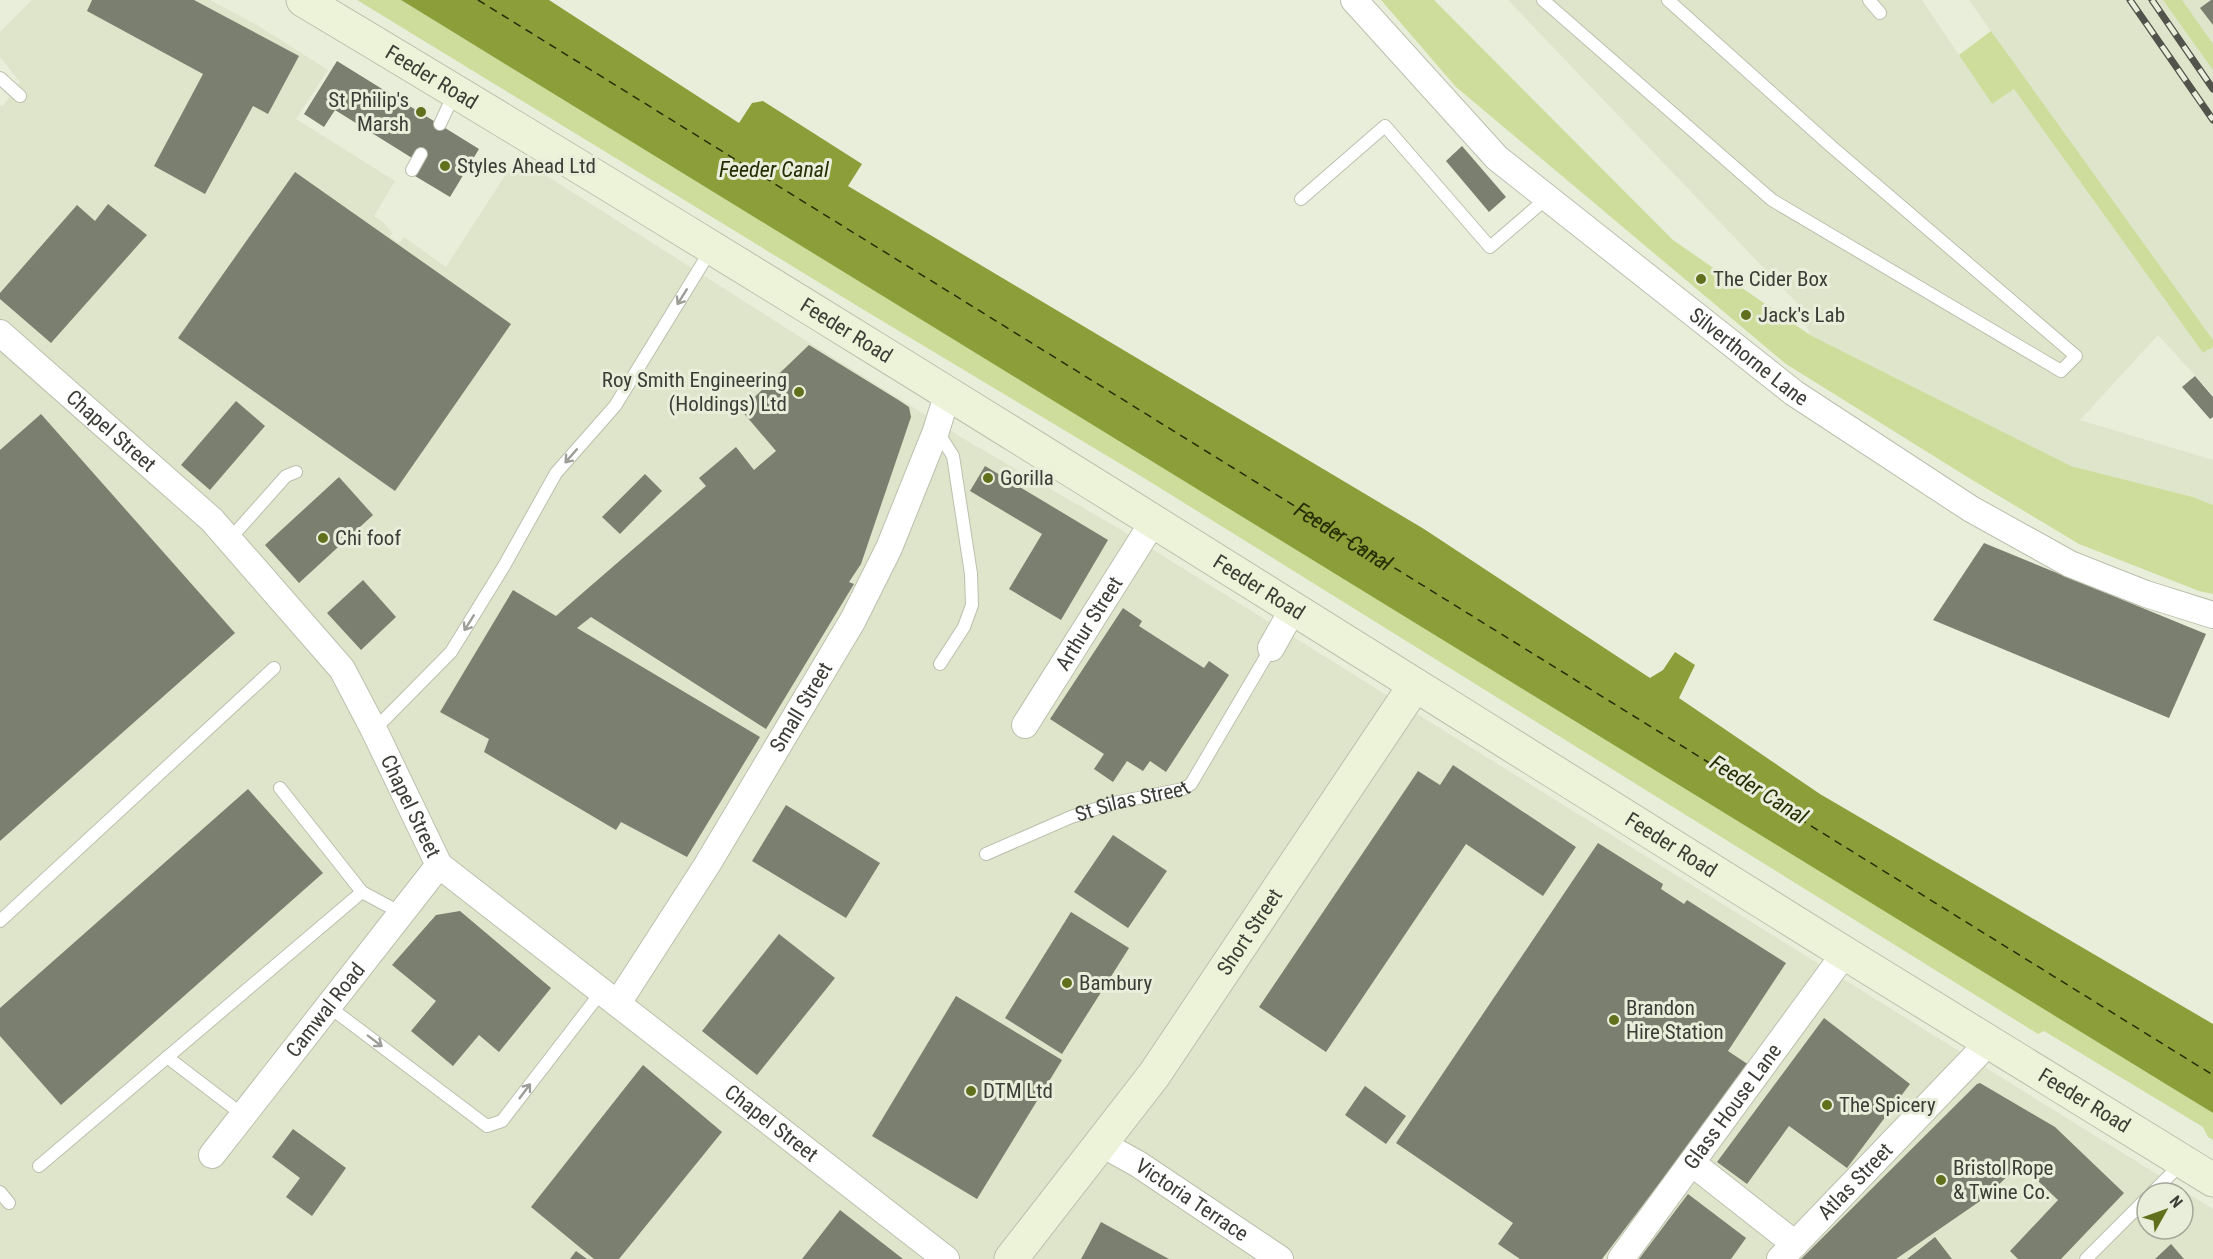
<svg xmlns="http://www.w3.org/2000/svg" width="2213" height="1259" viewBox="0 0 2213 1259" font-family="'Roboto Condensed',sans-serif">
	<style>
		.built { fill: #dee5cb; fill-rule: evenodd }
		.green { fill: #cedd9b }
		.water { fill: #8b9e3a }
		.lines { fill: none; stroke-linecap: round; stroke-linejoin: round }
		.ferry { stroke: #262d03; stroke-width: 1.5; stroke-dasharray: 8 6; stroke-linecap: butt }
		.building { fill: #7b7f6f }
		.lane-casing { stroke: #bbc0ae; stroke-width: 14 }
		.street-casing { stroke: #bbc0ae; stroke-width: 28 }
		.secondary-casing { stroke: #bbc0ae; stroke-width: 35 }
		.lane { stroke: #fff; stroke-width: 12 }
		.street { stroke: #fff; stroke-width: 26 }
		.secondary { stroke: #edf3d8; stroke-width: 33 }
		.rail-casing { stroke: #52544b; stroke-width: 7 }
		.rail { stroke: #e9eedb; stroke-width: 4.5; stroke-dasharray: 14; stroke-linecap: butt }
		.oneway { stroke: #9d9e9a }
		.poi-dot { fill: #61701c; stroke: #e9eedb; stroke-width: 2 }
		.labels { text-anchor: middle; stroke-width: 6; stroke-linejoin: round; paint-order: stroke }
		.street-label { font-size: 21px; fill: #3b3d36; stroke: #e9eedb }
		.poi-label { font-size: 21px; fill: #3b3d36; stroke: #e9eedb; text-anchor: start }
		.water-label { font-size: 22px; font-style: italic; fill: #262d03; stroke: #e9eedb }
	</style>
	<rect width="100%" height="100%" fill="#e9eedb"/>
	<g class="built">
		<path d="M32,0H210L257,25L328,70L296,119L395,181L374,216L384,223L392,233L390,237L399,243L404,237L446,267L517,157L805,340L964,439L1118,528L2213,1209V1259H0V105L3,106L20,82L0,57V32ZM2147,1193H2183V1229H2147Z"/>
		<polygon points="1508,0 1922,0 1992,104 2014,89 2203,353 2213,347 2213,395 2158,335 2080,420 2213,460 2213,505 2193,497 2071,466 1810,335 1799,305"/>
		<polygon points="1969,0 2213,0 2213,340 2114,205"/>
	</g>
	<g class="green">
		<polygon points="357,0 401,0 2087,1034 2213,1113 2213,1140 2208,1137 2203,1127 2044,1031 2038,1034 1144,478 864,310"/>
		<polygon points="1381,0 1434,0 1673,240 1810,335 2071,466 2193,497 2213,505 2213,594 2199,591 2079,544 1969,478 1786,364 1456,87"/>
		<polygon points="2163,0 2182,0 2213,44 2213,70"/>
		<polygon points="1991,31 2213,340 2213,347 2203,353 2014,89 1992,104 1959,55"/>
	</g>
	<polygon class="water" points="401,0 549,0 739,123 752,103 763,101 862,164 848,186 1424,529 1650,678 1663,670 1675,652 1695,665 1679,698 1820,794 2213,1024 2213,1113"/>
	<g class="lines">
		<path class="ferry" id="s1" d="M478,0L2213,1075"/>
	</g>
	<g class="building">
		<polygon points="92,0 194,0 299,56 268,114 253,106 205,194 154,166 203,74 87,11"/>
		<polygon points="2211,0 2213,0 2213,25 2200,8"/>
		<polygon points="337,61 479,149 450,197 415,176 426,157 416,151 412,158 335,110 324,127 304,114"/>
		<polygon points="1462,146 1506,197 1489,212 1446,161"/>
		<polygon points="295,172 511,324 395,491 178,338"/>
		<polygon points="108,204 147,235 51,343 0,299 0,293 77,205 95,221"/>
		<polygon points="809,345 900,401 909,407 911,417 861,564 849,582 854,584 766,729 591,617 577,628 760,737 687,857 621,822 616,830 484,752 489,739 440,712 513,590 556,616 706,486 699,478 736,447 754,470 776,451 741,410"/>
		<polygon points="2195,376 2213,397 2213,417 2210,419 2182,387"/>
		<polygon points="236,401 265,426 210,490 181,465"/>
		<polygon points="41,414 235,633 0,841 0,450"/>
		<polygon points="985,466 1108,540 1061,620 1009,589 1042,534 970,491"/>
		<polygon points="645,474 662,491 620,534 602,517"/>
		<polygon points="339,477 373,515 299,583 265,545"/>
		<polygon points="1984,543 2206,634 2169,718 1933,620"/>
		<polygon points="363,580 396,617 361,650 327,613"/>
		<polygon points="1123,608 1142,621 1139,626 1204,668 1209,661 1229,675 1166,772 1150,761 1143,771 1127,761 1113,782 1094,769 1104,754 1050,719"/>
		<polygon points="1453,765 1576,847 1543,896 1466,844 1326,1052 1259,1007 1418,771 1440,785"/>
		<polygon points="248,789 323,873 61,1105 0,1036 0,1008"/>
		<polygon points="786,805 880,863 846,918 752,861"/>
		<polygon points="1113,835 1167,871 1128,928 1074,892"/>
		<polygon points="1598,843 1663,884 1661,889 1684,904 1687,900 1786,963 1728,1051 1749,1065 1602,1259 1520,1259 1498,1244 1513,1223 1396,1143"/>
		<polygon points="460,911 551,988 499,1052 479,1035 453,1066 411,1031 436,1001 392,965 436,915"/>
		<polygon points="1071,912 1129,948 1062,1054 1005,1018"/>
		<polygon points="779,934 835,978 757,1075 702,1031"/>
		<polygon points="956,996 1062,1060 977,1199 872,1136"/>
		<polygon points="1824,1018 1910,1084 1847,1168 1789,1126 1747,1184 1717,1162"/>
		<polygon points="643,1065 722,1132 619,1259 594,1259 531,1207"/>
		<polygon points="1980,1083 2055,1127 2124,1193 2061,1259 2018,1259 2010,1251 2058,1200 2020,1164 1986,1197 1896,1259 1801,1259 1977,1084"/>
		<polygon points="1365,1086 1406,1116 1386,1144 1345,1115"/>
		<polygon points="293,1129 346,1168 312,1216 286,1197 300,1178 272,1157"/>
		<polygon points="1688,1194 1746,1238 1731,1259 1639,1259"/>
		<polygon points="840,1210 903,1259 802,1259"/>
		<polygon points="1101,1222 1169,1259 1081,1259"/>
		<polygon points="1935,1237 1952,1259 1907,1259"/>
		<polygon points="2171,1244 2184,1259 2155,1259"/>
		<polygon points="576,1251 587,1259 570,1259"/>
	</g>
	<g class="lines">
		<defs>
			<g id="lane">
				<polyline points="1543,0 1772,200 2061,371 2076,356 1832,147 1668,0"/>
				<polyline points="1869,0 1880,13"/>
				<polyline points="0,78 20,96"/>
				<polyline points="440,124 455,92"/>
				<polyline points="412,170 421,154"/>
				<polyline points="1301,199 1385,126 1490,247 1547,198"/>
				<polyline points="937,431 953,456 971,574 972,605 964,627 940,664"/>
				<polyline points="229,540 286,476 296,472"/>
				<polyline points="374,730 451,652 504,566 556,473 615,406 712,248"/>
				<polyline points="280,788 362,892 401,913"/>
				<path id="s2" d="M986,854L1071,817L1114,803L1183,789L1191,784L1271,648"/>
				<polyline points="0,921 274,668"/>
				<polyline points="328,1006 487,1126 502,1121 602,991"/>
				<polyline points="167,1057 243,1115"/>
				<polyline points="39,1166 362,892"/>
				<polyline points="0,1192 9,1203"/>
				<polyline points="2152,1193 2183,1162"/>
				<polyline points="2086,1259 2147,1198"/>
			</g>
			<g id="street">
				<path id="s3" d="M1354,0L1497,158L1794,393L1971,509L2070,564L2146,594L2213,615"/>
				<path id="s4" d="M0,333L212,520L342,669L374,730L439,865L946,1259"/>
				<polyline points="1271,648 1293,609"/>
				<path id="s5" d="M1025,725L1153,522"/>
				<path id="s6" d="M618,1003L707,865L853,620L889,548L936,431L948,392"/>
				<path id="s7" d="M1102,1144L1138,1164L1280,1259"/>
				<path id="s8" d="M212,1155L439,865"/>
				<path id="s9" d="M1692,1163L1795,1244L1990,1041"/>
				<path id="s10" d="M1621,1259L1845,953"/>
				<polyline points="1780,1259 1795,1244"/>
			</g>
			<g id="secondary">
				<path id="s11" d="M303,0C819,308 1327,631 1838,949C1963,1027 2088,1102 2213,1180"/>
				<path id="s12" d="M1011,1259L1154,1075L1415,685"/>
			</g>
		</defs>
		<use href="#lane" class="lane-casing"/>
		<use href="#street" class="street-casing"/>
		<use href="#secondary" class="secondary-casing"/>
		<use href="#lane" class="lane"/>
		<use href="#street" class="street"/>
		<use href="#secondary" class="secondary"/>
		<defs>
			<g id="rail">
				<polyline points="2130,0 2213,120"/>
				<polyline points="2152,0 2213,89"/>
			</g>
		</defs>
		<use href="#rail" class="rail-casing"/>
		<use href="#rail" class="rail"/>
	</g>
	<defs><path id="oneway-shaft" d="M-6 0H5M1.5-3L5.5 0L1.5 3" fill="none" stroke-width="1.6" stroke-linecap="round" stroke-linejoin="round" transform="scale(1.5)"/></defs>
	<g class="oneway">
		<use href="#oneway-shaft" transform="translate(682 297) rotate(122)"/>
		<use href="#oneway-shaft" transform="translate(571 456) rotate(131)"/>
		<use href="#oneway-shaft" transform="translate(469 623) rotate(122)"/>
		<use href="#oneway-shaft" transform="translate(375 1041) rotate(37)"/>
		<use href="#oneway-shaft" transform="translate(525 1091) rotate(-53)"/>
	</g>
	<g class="poi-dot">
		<circle cx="421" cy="112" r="6"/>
		<circle cx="445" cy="166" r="6"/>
		<circle cx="1701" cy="279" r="6"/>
		<circle cx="1746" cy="315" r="6"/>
		<circle cx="799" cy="392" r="6"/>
		<circle cx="988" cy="478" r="6"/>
		<circle cx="323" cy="538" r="6"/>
		<circle cx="1067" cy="983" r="6"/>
		<circle cx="1614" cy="1020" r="6"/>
		<circle cx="971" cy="1091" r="6"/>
		<circle cx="1827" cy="1105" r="6"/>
		<circle cx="1941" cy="1180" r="6"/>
	</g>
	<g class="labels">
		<g class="street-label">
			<text dy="7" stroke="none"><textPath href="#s11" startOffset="150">Feeder Road</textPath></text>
			<text dy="7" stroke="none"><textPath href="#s11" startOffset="636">Feeder Road</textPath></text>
			<text dy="7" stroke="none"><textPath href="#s3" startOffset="534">Silverthorne Lane</textPath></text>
			<text dy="7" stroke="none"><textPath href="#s4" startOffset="148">Chapel Street</textPath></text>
			<text dy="7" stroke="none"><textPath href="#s11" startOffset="1122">Feeder Road</textPath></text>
			<text dy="7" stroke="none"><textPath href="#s5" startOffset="120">Arthur Street</textPath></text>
			<text dy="7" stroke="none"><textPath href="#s6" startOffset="348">Small Street</textPath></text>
			<text dy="7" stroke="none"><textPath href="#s2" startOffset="156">St Silas Street</textPath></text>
			<text dy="7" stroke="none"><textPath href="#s4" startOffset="634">Chapel Street</textPath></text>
			<text dy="7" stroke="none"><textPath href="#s11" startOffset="1608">Feeder Road</textPath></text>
			<text dy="7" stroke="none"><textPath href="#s12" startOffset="405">Short Street</textPath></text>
			<text dy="7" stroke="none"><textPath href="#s8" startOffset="184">Camwal Road</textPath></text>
			<text dy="7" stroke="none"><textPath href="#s11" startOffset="2094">Feeder Road</textPath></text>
			<text dy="7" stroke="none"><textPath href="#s10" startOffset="189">Glass House Lane</textPath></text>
			<text dy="7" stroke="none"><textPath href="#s4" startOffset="1120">Chapel Street</textPath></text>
			<text dy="7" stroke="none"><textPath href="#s9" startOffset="218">Atlas Street</textPath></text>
			<text dy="7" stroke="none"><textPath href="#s7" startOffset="106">Victoria Terrace</textPath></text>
		</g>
		<g class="poi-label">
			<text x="409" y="107" text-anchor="end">St Philip's<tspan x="409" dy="24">Marsh</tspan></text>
			<text x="457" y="173">Styles Ahead Ltd</text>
			<text x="1713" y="286">The Cider Box</text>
			<text x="1758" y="322">Jack's Lab</text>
			<text x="787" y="387" text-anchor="end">Roy Smith Engineering<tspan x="787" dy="24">(Holdings) Ltd</tspan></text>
			<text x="1000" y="485">Gorilla</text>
			<text x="335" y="545">Chi foof</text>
			<text x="1079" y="990">Bambury</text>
			<text x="1626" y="1015">Brandon<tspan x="1626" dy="24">Hire Station</tspan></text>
			<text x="983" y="1098">DTM Ltd</text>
			<text x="1839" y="1112">The Spicery</text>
			<text x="1953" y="1175">Bristol Rope<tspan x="1953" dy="24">&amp; Twine Co.</tspan></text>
		</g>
		<g class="water-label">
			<text x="774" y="177">Feeder Canal</text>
			<text dy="8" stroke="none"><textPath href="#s1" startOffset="1018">Feeder Canal</textPath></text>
			<text transform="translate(1759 789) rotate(32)" y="8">Feeder Canal</text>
		</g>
	</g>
	<g transform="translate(2165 1211) rotate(50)"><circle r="28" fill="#e9eedb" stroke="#a3a799" stroke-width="1.5"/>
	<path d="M0-4.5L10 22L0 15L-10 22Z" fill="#61701c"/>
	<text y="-9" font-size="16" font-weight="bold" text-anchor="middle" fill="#3b3d36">N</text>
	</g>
</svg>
